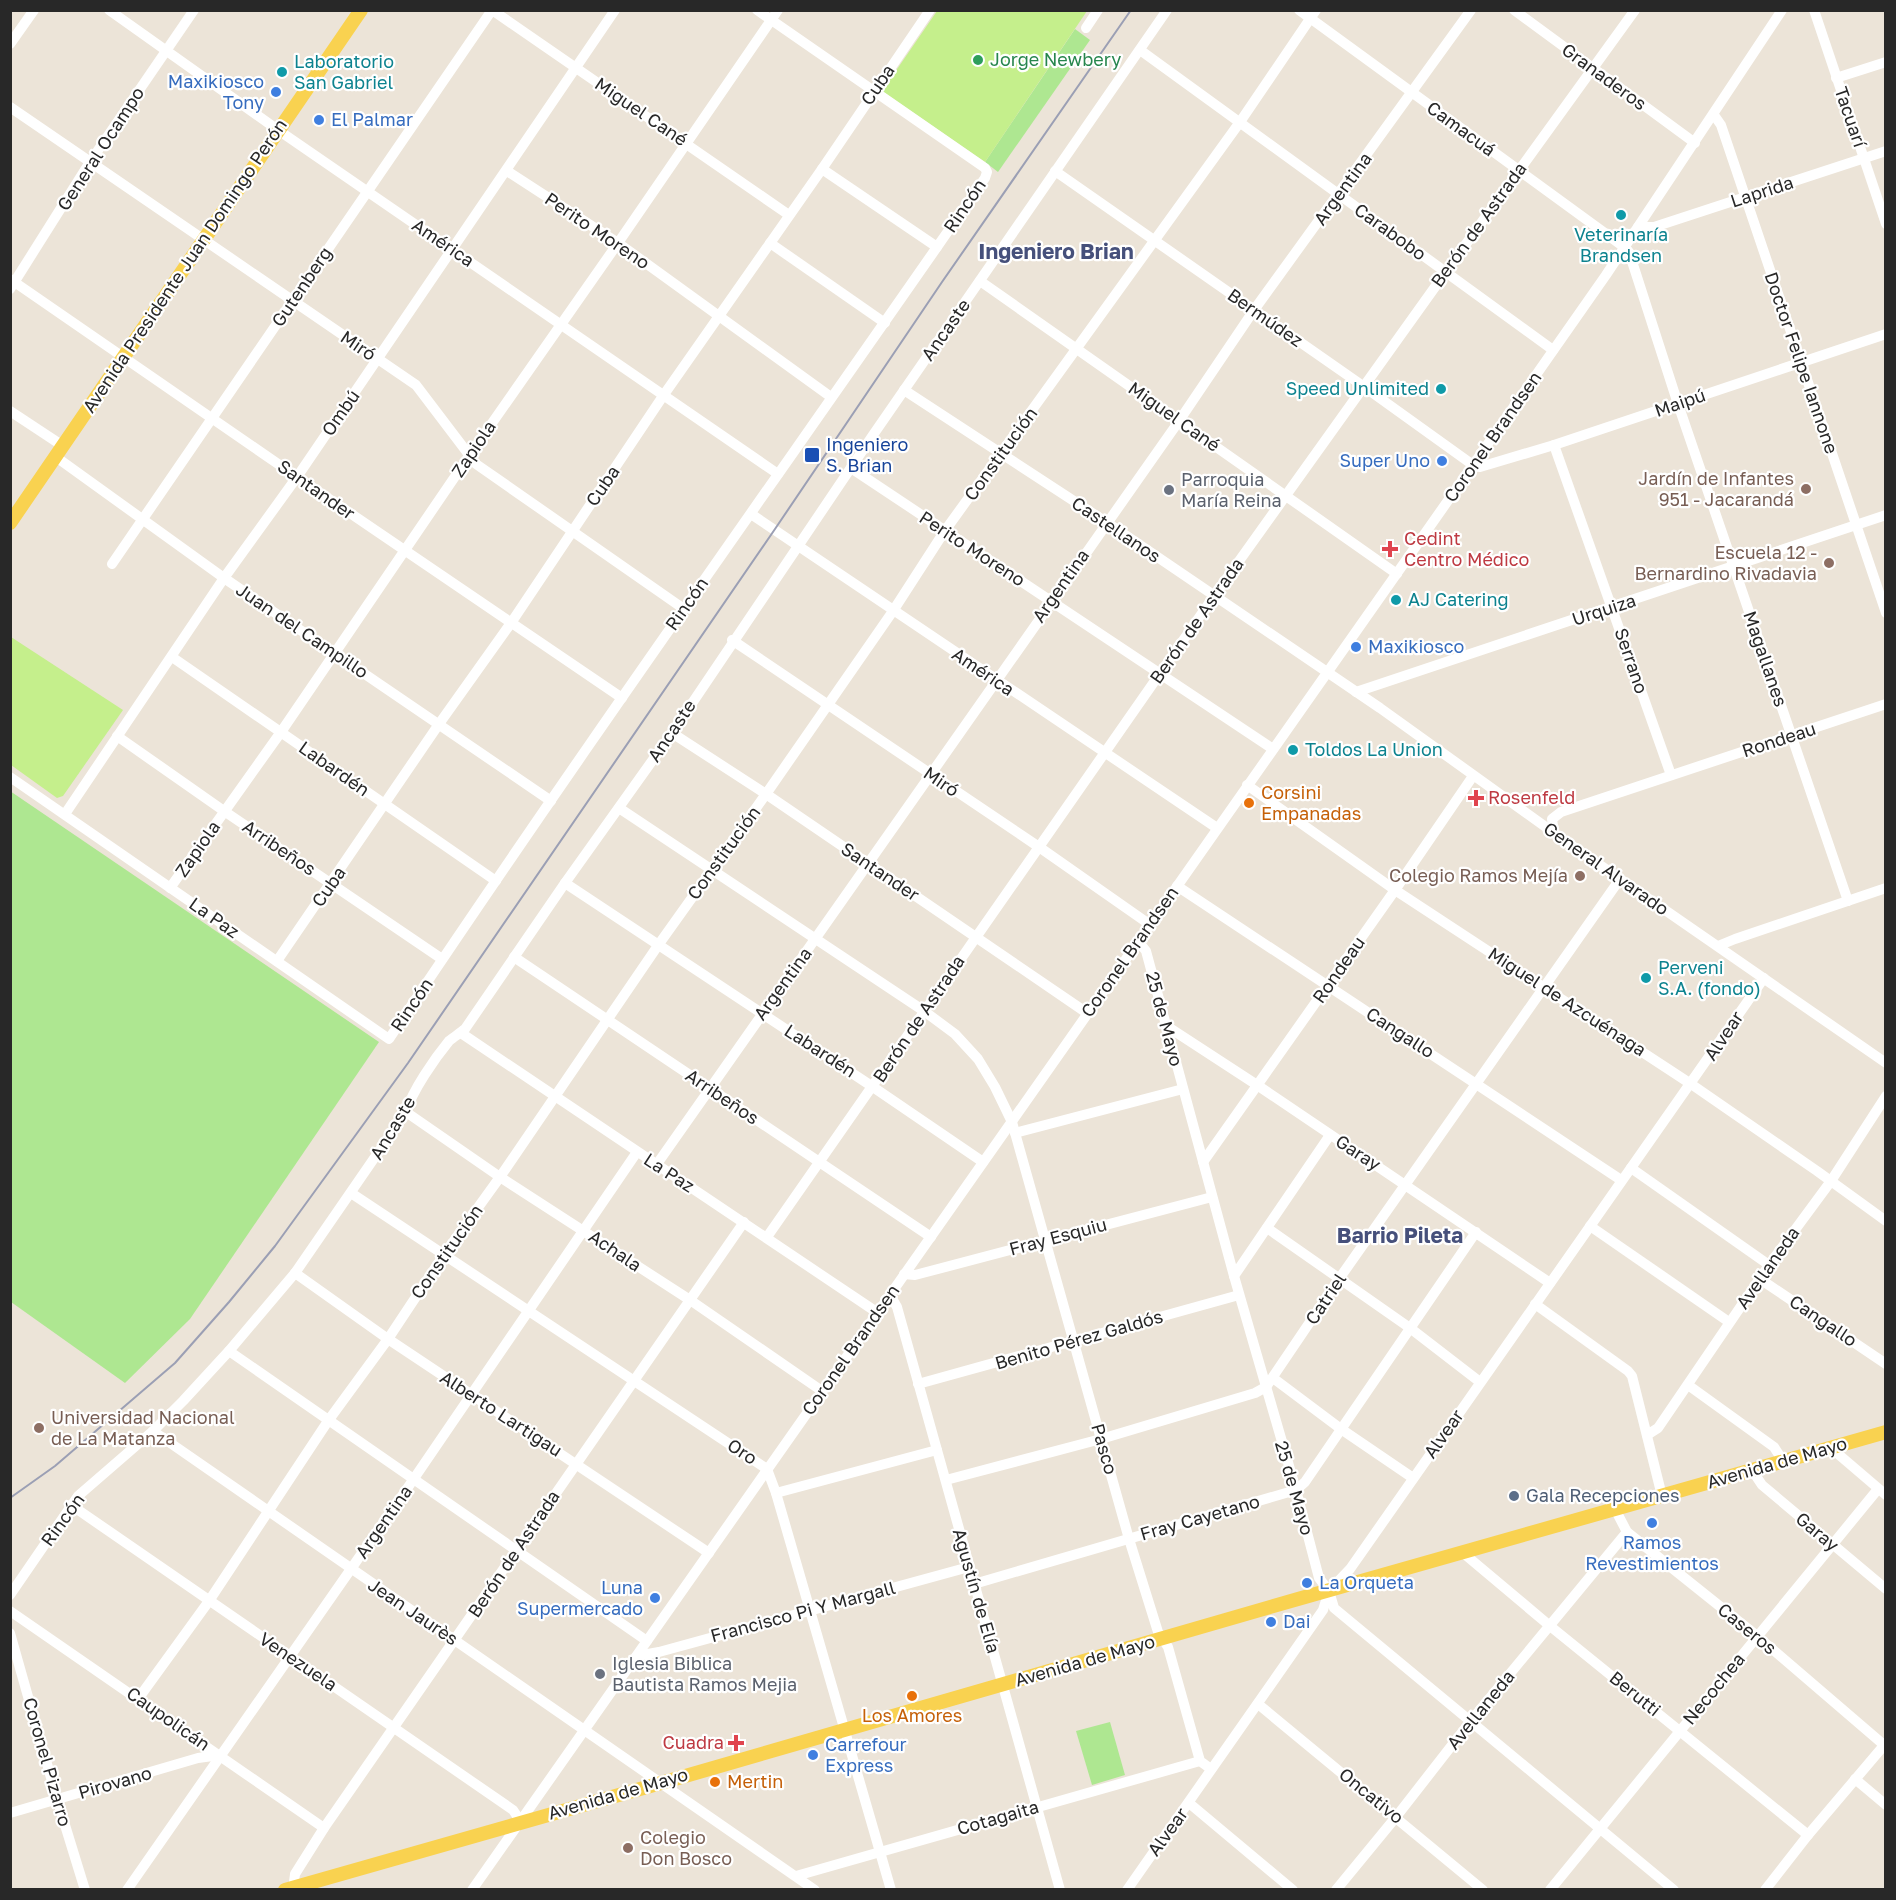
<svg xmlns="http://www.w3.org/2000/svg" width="1896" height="1900" viewBox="0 0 1896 1900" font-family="'Golos Text',sans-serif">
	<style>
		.green { fill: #aee791 }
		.pitch { fill: #c5ef8c }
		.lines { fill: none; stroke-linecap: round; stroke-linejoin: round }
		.minor { stroke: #fff; stroke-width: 10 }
		.major { stroke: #f9d250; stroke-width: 14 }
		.rail { stroke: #9b9fb4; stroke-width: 2 }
		.leisure-dot { fill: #2e9e5b; stroke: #fff; stroke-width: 2 }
		.culture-dot { fill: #0f9aa8; stroke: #fff; stroke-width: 2 }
		.shop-dot { fill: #3f7fe0; stroke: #fff; stroke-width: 2 }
		.transit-dot { fill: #1a4fb4; stroke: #fff; stroke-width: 2 }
		.education-dot { fill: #8d6e63; stroke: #fff; stroke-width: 2 }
		.worship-dot { fill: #6b7280; stroke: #fff; stroke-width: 2 }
		.health-dot { fill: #e0444e; stroke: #fff; stroke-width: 2 }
		.food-dot { fill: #e8710a; stroke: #fff; stroke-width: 2 }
		.service-dot { fill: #5c6f8a; stroke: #fff; stroke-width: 2 }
		.labels { text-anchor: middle; stroke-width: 4.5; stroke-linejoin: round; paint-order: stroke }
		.leisure-label { font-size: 18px; fill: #27864d; stroke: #fff; text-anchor: start }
		.culture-label { font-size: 18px; fill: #0d838f; stroke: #fff; text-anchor: start }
		.street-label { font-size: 18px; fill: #282828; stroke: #fff }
		.shop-label { font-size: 18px; fill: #366cbe; stroke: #fff; text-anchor: start }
		.transit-label { font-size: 18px; fill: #164399; stroke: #fff; text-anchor: start }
		.education-label { font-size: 18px; fill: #785e54; stroke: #fff; text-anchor: end }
		.worship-label { font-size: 18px; fill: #5b616d; stroke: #fff; text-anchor: start }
		.health-label { font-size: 18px; fill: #be3a42; stroke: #fff; text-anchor: start }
		.food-label { font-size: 18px; fill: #c56008; stroke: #fff; text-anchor: start }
		.service-label { font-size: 18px; fill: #4e5e75; stroke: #fff; text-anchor: start }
		.quarter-label { font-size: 21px; font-weight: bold; fill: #46507b; stroke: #fff }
	</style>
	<rect width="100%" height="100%" fill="#ece4d8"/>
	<g class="green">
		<polygon points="1075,29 1090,40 998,172 985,162"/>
		<polygon points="10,791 379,1042 190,1319 125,1383 11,1302"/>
		<polygon points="1110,1722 1125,1775 1092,1785 1076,1731"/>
	</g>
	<g class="pitch">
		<polygon points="937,11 1087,11 985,162 882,91"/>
		<polygon points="11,637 123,710 63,796 57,798 11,765"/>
	</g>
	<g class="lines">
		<g class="minor">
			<polyline points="109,10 278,130 778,474"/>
			<polyline points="492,10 789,215"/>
			<polyline points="1299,10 1624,247 1629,252 1678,404 1848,901"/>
			<polyline points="1514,10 1695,143"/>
			<polyline points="1814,10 1886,224"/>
			<polyline points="1086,28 1098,10"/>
			<polyline points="10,44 34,10"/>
			<polyline points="1140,50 1553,350"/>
			<polyline points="1836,78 1886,62"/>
			<polyline points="10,107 416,385 476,464 684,609"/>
			<polyline points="1714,115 1721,125 1886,613"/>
			<polyline points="822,169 937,247"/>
			<polyline points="507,171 618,243 831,397"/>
			<polyline points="1055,171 1363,386 1473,465 1480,467 1554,445 1886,334"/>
			<polyline points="1638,227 1654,227 1886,151"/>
			<polyline points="770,243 885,323"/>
			<polyline points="10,279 297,477 622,698"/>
			<polyline points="980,281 1397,574"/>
			<polyline points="10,289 90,162 194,10"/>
			<polyline points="904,390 1106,522 1380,708 1561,838 1886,1063"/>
			<polyline points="10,411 63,446"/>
			<polyline points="1554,445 1671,775"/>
			<polyline points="56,457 224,578 551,801"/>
			<polyline points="851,468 1273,749"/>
			<polyline points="751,514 1217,828"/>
			<polyline points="112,564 492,10"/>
			<polyline points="732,640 1039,847 1149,924"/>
			<polyline points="172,657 496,881"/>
			<polyline points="1356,692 1886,515"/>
			<polyline points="672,733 766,794 1087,1013"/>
			<polyline points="117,736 224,811 442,959"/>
			<path d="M10,777L389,1039C583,748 786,465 985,178L987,172L985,168L757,10"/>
			<polyline points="1247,785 1395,890 1691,1084 1817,1171 1886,1221"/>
			<polyline points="619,808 924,1011 955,1034 978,1059 995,1087 1012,1122 1129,1539 1158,1632 1168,1647 1200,1761 1211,1769"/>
			<polyline points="65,814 224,578 297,477 615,10"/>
			<polyline points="1554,833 1552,819 1561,812 1886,704"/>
			<polyline points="565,883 873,1087 983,1162"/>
			<polyline points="1177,886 1621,1180"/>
			<polyline points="170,888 281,732 469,456 618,243 778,10"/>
			<polyline points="1138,941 1146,951 1234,1276 1296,1490 1319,1578 1329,1591 1334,1608 1674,1890"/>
			<polyline points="1718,946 1735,939 1886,888"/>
			<polyline points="514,957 931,1237"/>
			<polyline points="277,961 439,724 511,623 663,396 822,169 930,10"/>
			<polyline points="1165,1025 1257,1085 1550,1283"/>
			<polyline points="461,1033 878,1313"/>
			<polyline points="406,1112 500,1177 690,1300 822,1391"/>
			<polyline points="1015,1133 1183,1089"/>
			<polyline points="1203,1162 1395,890 1473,776"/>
			<polyline points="657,1164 1179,421 1254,310 1471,10"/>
			<polyline points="1631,1168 1769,1265"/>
			<polyline points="351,1193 767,1469 776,1493 891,1890"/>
			<polyline points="1590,1226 1729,1322"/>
			<polyline points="1267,1228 1410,1328 1480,1382"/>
			<polyline points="767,1237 1214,596 1445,273 1635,10"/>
			<polyline points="295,1273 388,1339 709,1553"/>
			<polyline points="904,1274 915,1275 1212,1197"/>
			<polyline points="1234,1276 1330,1135"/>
			<polyline points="1760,1279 1886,1364"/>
			<polyline points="890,1295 897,1307 1060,1890"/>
			<polyline points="1535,1304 1628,1371 1632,1376 1662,1496"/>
			<polyline points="229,1351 647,1641"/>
			<polyline points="1273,1378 1341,1429 1413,1478"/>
			<polyline points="918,1384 1239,1295"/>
			<polyline points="1688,1385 1774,1447 1783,1461"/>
			<path d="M153,1431C374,1583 594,1737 815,1890"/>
			<polyline points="1647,1435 1658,1428 1769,1265 1831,1181 1886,1096"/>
			<polyline points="1831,1448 1886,1495"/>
			<polyline points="1752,1470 1762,1485 1886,1589"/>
			<polyline points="946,1480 1101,1439 1255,1393 1266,1387 1339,1279 1620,879"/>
			<polyline points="776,1493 937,1450"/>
			<polyline points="71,1505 513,1810 521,1822"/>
			<polyline points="1615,1509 1627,1532 1757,1636 1884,1745"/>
			<polyline points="1462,1552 1550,1626 1808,1835"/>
			<polyline points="974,1584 1296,1490 1305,1482 1476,1232"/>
			<path d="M10,1595L78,1496L153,1431L183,1401L229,1351L295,1273L406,1112C412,1091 435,1058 449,1041C454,1037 460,1033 465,1029L565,883L672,733L873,435L1167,10"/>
			<polyline points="10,1611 324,1828"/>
			<polyline points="10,1633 57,1799 85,1890"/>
			<polyline points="637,1656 659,1652 969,1567"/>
			<polyline points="138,1699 209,1601 328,1421 388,1339 443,1256 500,1177 659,944 766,794 893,611 944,532 1240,122 1316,10"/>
			<polyline points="1258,1704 1483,1890"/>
			<polyline points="1855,1779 1886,1805"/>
			<polyline points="1189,1803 1293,1890"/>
			<polyline points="10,1813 198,1758 220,1755"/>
			<polyline points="796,1876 1200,1761"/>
			<polyline points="127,1890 413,1480 637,1152"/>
			<polyline points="293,1890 295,1874 324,1828 744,1222"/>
			<polyline points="472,1890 1473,465 1606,275 1782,10"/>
			<polyline points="1127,1890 1323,1610 1329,1591 1350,1569 1764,978"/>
			<polyline points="1336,1890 1396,1817 1470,1722 1627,1532"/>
			<polyline points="1550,1890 1878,1489"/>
			<polyline points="1765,1890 1808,1835 1886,1743"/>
		</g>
		<g class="major">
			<polyline points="10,523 361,10"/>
			<polyline points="285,1890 661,1783 1298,1599 1886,1432"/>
		</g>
		<polyline class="rail" points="10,1498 55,1466 175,1363 229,1302 275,1246 408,1063 775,529 942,282 1131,10"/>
	</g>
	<circle class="leisure-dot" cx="978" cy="60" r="6"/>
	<g class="culture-dot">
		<circle cx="282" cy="72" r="6"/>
		<circle cx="1621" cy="215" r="6"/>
		<circle cx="1441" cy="389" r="6"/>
		<circle cx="1396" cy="600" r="6"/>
		<circle cx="1293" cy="750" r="6"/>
		<circle cx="1646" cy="978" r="6"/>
	</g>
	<g class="shop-dot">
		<circle cx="276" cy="92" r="6"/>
		<circle cx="319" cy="120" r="6"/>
		<circle cx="1442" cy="461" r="6"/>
		<circle cx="1356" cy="647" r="6"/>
		<circle cx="1652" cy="1523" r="6"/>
		<circle cx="1307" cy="1583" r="6"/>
		<circle cx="655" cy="1598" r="6"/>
		<circle cx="1271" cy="1622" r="6"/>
		<circle cx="813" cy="1755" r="6"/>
	</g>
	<rect class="transit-dot" x="804" y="447" width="16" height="16" rx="3"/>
	<g class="education-dot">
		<circle cx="1806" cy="489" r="6"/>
		<circle cx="1829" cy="563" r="6"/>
		<circle cx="1580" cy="876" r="6"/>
		<circle cx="39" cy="1428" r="6"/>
		<circle cx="628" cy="1848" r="6"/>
	</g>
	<g class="worship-dot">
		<circle cx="1169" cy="490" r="6"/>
		<circle cx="600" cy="1674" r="6"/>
	</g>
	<g class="health-dot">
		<path d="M1387 540h6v6h6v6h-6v6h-6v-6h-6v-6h6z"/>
		<path d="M1473 789h6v6h6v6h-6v6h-6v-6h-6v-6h6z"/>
		<path d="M733 1734h6v6h6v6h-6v6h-6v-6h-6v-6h6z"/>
	</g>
	<g class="food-dot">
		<circle cx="1249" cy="803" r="6"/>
		<circle cx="912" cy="1696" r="6"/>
		<circle cx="715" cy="1782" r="6"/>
	</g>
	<circle class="service-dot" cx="1514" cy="1496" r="6"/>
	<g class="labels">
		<g class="leisure-label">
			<text x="990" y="66">Jorge Newbery</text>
		</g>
		<g class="culture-label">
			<text x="294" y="68">Laboratorio<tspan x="294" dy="21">San Gabriel</tspan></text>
			<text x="1621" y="241" text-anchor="middle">Veterinaría<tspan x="1621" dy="21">Brandsen</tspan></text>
			<text x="1429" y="395" text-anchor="end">Speed Unlimited</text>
			<text x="1408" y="606">AJ Catering</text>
			<text x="1305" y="756">Toldos La Union</text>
			<text x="1658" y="974">Perveni<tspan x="1658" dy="21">S.A. (fondo)</tspan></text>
		</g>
		<g class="street-label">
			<text transform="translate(1604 77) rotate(36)" y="6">Granaderos</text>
			<text transform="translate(878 85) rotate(-56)" y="6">Cuba</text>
			<text transform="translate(641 112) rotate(34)" y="6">Miguel Cané</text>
			<text transform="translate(1850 117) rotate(71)" y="6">Tacuarí</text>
			<text transform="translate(1461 129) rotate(36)" y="6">Camacuá</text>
			<text transform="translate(101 149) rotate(-57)" y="6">General Ocampo</text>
			<text transform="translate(1343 189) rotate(-54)" y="6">Argentina</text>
			<text transform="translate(1762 192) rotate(-18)" y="6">Laprida</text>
			<text transform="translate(965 206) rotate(-56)" y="6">Rincón</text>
			<text transform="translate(1479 225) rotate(-54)" y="6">Berón de Astrada</text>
			<text transform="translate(597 231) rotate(34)" y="6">Perito Moreno</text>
			<text transform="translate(1390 232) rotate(36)" y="6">Carabobo</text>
			<text transform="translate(443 243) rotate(34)" y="6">América</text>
			<text transform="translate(185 266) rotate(-56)" y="6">Avenida Presidente Juan Domingo Perón</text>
			<text transform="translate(302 287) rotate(-56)" y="6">Gutenberg</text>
			<text transform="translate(1265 318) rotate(35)" y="6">Bermúdez</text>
			<text transform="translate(946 330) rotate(-55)" y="6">Ancaste</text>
			<text transform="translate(358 346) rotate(34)" y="6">Miró</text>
			<text transform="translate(1801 363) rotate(71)" y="6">Doctor Felipe Iannone</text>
			<text transform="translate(1680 403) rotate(-19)" y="6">Maipú</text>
			<text transform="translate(341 413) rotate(-55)" y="6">Ombú</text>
			<text transform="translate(1174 417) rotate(35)" y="6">Miguel Cané</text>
			<text transform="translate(1493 437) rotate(-55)" y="6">Coronel Brandsen</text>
			<text transform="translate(474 449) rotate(-56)" y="6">Zapiola</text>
			<text transform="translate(1001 454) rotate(-54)" y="6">Constitución</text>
			<text transform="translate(603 486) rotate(-56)" y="6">Cuba</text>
			<text transform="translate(316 490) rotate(35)" y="6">Santander</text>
			<text transform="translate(1116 530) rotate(34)" y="6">Castellanos</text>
			<text transform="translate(972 549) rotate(33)" y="6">Perito Moreno</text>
			<text transform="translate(1061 586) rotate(-55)" y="6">Argentina</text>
			<text transform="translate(687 604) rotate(-55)" y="6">Rincón</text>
			<text transform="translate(1604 610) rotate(-18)" y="6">Urquiza</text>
			<text transform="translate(1197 621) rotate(-55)" y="6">Berón de Astrada</text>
			<text transform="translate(302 631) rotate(34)" y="6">Juan del Campillo</text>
			<text transform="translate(1765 659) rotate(71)" y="6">Magallanes</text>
			<text transform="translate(1631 661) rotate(71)" y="6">Serrano</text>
			<text transform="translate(983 672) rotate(34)" y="6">América</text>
			<text transform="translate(672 731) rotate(-56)" y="6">Ancaste</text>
			<text transform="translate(1779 740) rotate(-18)" y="6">Rondeau</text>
			<text transform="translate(334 769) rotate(35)" y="6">Labardén</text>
			<text transform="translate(941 782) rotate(34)" y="6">Miró</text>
			<text transform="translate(279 848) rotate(34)" y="6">Arribeños</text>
			<text transform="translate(198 849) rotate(-55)" y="6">Zapiola</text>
			<text transform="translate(724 853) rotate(-54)" y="6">Constitución</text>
			<text transform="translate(1606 869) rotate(35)" y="6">General Alvarado</text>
			<text transform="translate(880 872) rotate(34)" y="6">Santander</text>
			<text transform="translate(329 887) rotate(-55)" y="6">Cuba</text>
			<text transform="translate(214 918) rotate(35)" y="6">La Paz</text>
			<text transform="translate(1130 952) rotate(-55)" y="6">Coronel Brandsen</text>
			<text transform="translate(1339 970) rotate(-55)" y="6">Rondeau</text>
			<text transform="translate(783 984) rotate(-54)" y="6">Argentina</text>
			<text transform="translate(1567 1002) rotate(33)" y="6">Miguel de Azcuénaga</text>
			<text transform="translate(412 1005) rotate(-56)" y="6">Rincón</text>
			<text transform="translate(919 1019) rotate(-56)" y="6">Berón de Astrada</text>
			<text transform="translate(1164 1019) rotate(75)" y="6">25 de Mayo</text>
			<text transform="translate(1400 1033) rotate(33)" y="6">Cangallo</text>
			<text transform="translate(1724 1036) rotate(-56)" y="6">Alvear</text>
			<text transform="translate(820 1051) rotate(33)" y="6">Labardén</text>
			<text transform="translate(722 1097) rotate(34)" y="6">Arribeños</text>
			<text transform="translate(393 1128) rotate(-59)" y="6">Ancaste</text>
			<text transform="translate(1358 1153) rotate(33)" y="6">Garay</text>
			<text transform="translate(669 1173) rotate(33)" y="6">La Paz</text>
			<text transform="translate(1058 1237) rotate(-15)" y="6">Fray Esquiu</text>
			<text transform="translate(615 1251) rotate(34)" y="6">Achala</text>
			<text transform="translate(447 1252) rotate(-55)" y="6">Constitución</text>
			<text transform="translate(1768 1268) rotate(-55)" y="6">Avellaneda</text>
			<text transform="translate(1326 1299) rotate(-56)" y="6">Catriel</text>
			<text transform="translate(1823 1321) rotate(34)" y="6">Cangallo</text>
			<text transform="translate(1079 1340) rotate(-16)" y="6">Benito Pérez Galdós</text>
			<text transform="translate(851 1350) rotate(-55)" y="6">Coronel Brandsen</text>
			<text transform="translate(501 1414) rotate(33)" y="6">Alberto Lartigau</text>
			<text transform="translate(1444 1434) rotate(-55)" y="6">Alvear</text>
			<text transform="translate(1104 1449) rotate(74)" y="6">Pasco</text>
			<text transform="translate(742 1452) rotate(33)" y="6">Oro</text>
			<text transform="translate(1777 1463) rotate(-16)" y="6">Avenida de Mayo</text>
			<text transform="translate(1294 1488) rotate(74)" y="6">25 de Mayo</text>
			<text transform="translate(1200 1518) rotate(-16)" y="6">Fray Cayetano</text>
			<text transform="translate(63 1520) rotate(-54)" y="6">Rincón</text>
			<text transform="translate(384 1522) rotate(-55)" y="6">Argentina</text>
			<text transform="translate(1817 1532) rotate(40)" y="6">Garay</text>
			<text transform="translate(514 1554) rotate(-56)" y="6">Berón de Astrada</text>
			<text transform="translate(976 1591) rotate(74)" y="6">Agustín de Elía</text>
			<text transform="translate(413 1612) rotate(34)" y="6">Jean Jaurès</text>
			<text transform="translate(803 1612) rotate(-15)" y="6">Francisco Pi Y Margall</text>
			<text transform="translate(1747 1629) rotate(39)" y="6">Caseros</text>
			<text transform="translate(1085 1661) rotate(-16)" y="6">Avenida de Mayo</text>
			<text transform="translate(298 1662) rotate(34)" y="6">Venezuela</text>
			<text transform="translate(1714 1689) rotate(-51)" y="6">Necochea</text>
			<text transform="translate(1635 1694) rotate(39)" y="6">Berutti</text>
			<text transform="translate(1481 1710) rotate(-51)" y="6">Avellaneda</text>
			<text transform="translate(168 1719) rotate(35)" y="6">Caupolicán</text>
			<text transform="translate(47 1762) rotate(74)" y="6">Coronel Pizarro</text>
			<text transform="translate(115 1783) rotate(-16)" y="6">Pirovano</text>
			<text transform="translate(618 1794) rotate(-16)" y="6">Avenida de Mayo</text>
			<text transform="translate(1371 1796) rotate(39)" y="6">Oncativo</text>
			<text transform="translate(998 1818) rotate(-16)" y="6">Cotagaita</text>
			<text transform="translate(1168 1832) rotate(-54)" y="6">Alvear</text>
		</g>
		<g class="shop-label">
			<text x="264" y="88" text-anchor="end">Maxikiosco<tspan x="264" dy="21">Tony</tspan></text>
			<text x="331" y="126">El Palmar</text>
			<text x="1430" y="467" text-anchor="end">Super Uno</text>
			<text x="1368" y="653">Maxikiosco</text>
			<text x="1652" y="1549" text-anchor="middle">Ramos<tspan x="1652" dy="21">Revestimientos</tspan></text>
			<text x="1319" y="1589">La Orqueta</text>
			<text x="643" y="1594" text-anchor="end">Luna<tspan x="643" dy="21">Supermercado</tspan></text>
			<text x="1283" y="1628">Dai</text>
			<text x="825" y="1751">Carrefour<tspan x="825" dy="21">Express</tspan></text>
		</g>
		<g class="transit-label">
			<text x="826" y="451">Ingeniero<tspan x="826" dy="21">S. Brian</tspan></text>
		</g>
		<g class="education-label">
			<text x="1794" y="485">Jardín de Infantes<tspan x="1794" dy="21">951 - Jacarandá</tspan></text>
			<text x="1817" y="559">Escuela 12 -<tspan x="1817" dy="21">Bernardino Rivadavia</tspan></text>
			<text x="1568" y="882">Colegio Ramos Mejía</text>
			<text x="51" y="1424" text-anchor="start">Universidad Nacional<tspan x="51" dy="21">de La Matanza</tspan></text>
			<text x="640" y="1844" text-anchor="start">Colegio<tspan x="640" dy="21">Don Bosco</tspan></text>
		</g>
		<g class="worship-label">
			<text x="1181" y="486">Parroquia<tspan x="1181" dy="21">María Reina</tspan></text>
			<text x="612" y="1670">Iglesia Biblica<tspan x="612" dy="21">Bautista Ramos Mejia</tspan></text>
		</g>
		<g class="health-label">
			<text x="1404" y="545">Cedint<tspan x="1404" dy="21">Centro Médico</tspan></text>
			<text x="1488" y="804">Rosenfeld</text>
			<text x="724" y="1749" text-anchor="end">Cuadra</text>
		</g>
		<g class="food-label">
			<text x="1261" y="799">Corsini<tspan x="1261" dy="21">Empanadas</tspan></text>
			<text x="912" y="1722" text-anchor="middle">Los Amores</text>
			<text x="727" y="1788">Mertin</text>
		</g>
		<g class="service-label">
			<text x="1526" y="1502">Gala Recepciones</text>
		</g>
		<g class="quarter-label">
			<text x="1056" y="259">Ingeniero Brian</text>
			<text x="1400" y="1243">Barrio Pileta</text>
		</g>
	</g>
	<rect width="1896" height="1900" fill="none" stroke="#282828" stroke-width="24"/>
</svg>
